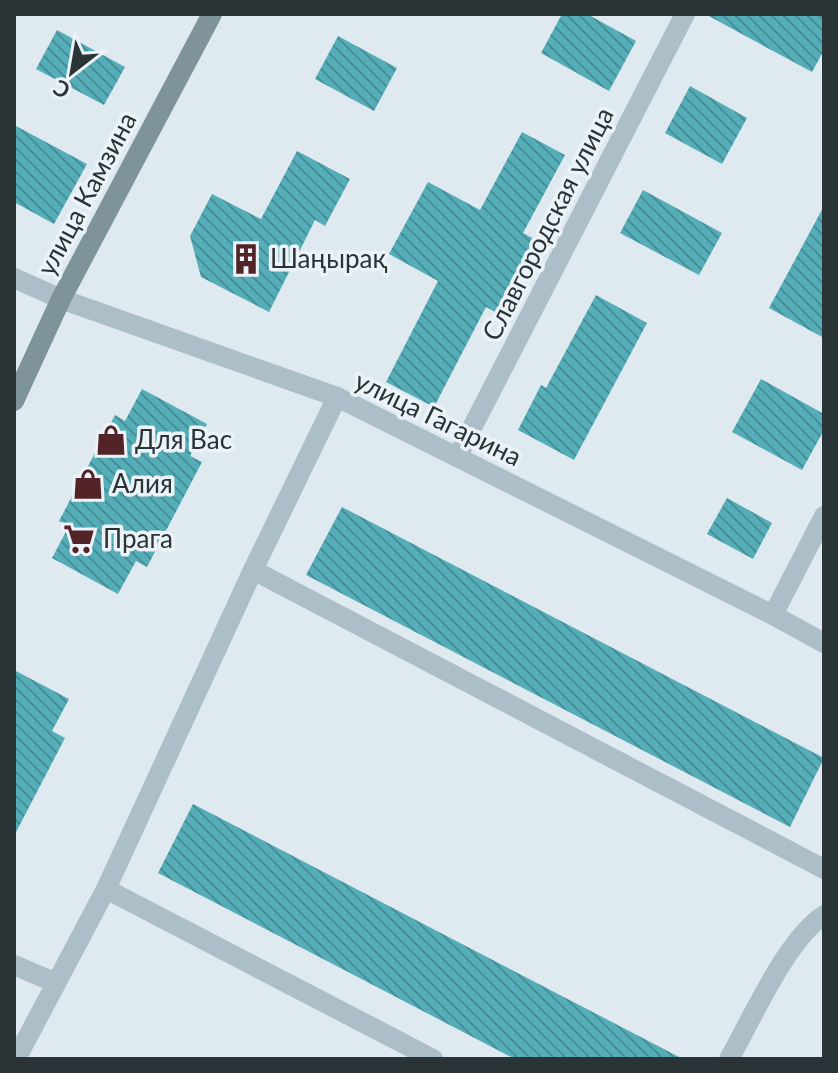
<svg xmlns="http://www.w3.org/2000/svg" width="838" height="1073" viewBox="0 0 838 1073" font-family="Lato,sans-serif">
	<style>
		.building { fill: url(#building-back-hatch) }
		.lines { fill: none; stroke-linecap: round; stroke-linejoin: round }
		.service { stroke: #acbec7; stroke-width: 20 }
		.minor { stroke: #acbec7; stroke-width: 20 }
		.tertiary { stroke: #acbec7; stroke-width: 20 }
		.secondary { stroke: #7e939a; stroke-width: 20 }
		.labels { text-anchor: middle; stroke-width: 7; stroke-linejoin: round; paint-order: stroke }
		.street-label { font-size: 26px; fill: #2a3436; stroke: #ebf3f8 }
		.poi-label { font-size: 26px; fill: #2a3436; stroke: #ebf3f8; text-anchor: start }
	</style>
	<defs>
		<pattern id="building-back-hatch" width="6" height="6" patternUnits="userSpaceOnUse" patternTransform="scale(2)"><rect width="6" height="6" fill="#55adb8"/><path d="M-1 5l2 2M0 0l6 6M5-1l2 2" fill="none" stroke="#478e96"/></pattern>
	</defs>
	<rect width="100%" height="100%" fill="#dfe9f0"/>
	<g class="building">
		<polygon points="562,14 587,14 636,41 609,91 541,53"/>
		<polygon points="705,14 824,14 824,50 812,72"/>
		<polygon points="57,30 125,67 104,105 36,69"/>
		<polygon points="338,36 397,68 374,111 315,79"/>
		<polygon points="690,86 747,118 722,164 665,133"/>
		<polygon points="14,125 87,164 54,224 14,202"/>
		<polygon points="522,132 565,155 523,233 534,239 495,312 486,307 434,407 386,382 438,281 389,254 428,182 480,210"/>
		<polygon points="297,151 350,179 325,226 315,220 269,312 201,277 190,236 212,194 261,219"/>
		<polygon points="643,190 722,233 699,275 620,233"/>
		<polygon points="824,206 824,338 769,308"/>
		<polygon points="596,295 647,323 574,460 518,430 541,385 546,388"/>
		<polygon points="761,379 824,414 824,430 802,470 732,432"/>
		<polygon points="142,389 207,424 190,456 202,462 147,567 136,561 118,594 52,558 69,526 59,521 115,415 125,421"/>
		<polygon points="727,498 772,523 753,559 707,534"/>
		<polygon points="342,507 824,758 790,827 306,575"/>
		<polygon points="14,670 69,699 52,731 65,738 14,836"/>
		<polygon points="193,804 683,1059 515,1059 158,873"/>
	</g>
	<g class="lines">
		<g class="service">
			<polyline points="253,570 824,869"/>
			<polyline points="106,889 433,1059"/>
			<polyline points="14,965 54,982"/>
			<polyline points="16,1059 106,889 253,570 337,397"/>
			<path d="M729,1059C752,1019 786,940 824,915"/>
		</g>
		<g class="minor">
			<polyline points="61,299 337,397 773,615 824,643"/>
			<polyline points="457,457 685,14"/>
			<polyline points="773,615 824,516"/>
		</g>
		<polyline class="tertiary" points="14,278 61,299"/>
		<polyline class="secondary" points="14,401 61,299 212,14"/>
	</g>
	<defs>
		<symbol id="building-bare" viewBox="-9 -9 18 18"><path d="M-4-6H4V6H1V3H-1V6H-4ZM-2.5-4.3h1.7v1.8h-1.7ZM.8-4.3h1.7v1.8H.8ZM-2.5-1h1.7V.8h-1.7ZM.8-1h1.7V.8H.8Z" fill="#532427" stroke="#ebf3f8" stroke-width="2.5" paint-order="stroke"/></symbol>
		<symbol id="shop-bare" viewBox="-9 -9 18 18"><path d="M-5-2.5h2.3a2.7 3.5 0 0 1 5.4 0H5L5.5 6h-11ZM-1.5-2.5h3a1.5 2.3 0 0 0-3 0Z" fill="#532427" stroke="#ebf3f8" stroke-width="2.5" paint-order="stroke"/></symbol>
		<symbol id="supermarket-bare" viewBox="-9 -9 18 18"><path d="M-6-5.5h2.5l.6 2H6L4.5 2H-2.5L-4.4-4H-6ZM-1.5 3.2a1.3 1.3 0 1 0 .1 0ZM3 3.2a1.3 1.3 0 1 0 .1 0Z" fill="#532427" stroke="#ebf3f8" stroke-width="2.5" paint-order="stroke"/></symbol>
	</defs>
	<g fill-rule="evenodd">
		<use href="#building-bare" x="224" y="237" width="44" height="44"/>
		<use href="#shop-bare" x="89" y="418" width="44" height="44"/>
		<use href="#shop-bare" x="66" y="462" width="44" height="44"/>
		<use href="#supermarket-bare" x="57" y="517" width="44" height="44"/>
	</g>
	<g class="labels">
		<g class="street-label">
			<text transform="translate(87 194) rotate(-62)" y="9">улица Камзина</text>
			<text transform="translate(548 224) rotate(-63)" y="9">Славгородская улица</text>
			<text transform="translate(438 419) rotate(26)" y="9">улица Гагарина</text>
		</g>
		<g class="poi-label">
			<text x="270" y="268">Шаңырақ</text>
			<text x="135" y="449">Для Вас</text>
			<text x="112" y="493">Алия</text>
			<text x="103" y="548">Прага</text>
		</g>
	</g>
	<rect width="838" height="1073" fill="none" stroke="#2a3436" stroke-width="32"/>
	<g transform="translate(72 72) rotate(211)" stroke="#ebf3f8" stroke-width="6" paint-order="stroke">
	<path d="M0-6L14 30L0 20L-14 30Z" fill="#2a3436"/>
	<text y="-12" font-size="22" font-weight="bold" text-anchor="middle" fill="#2a3436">С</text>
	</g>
</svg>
